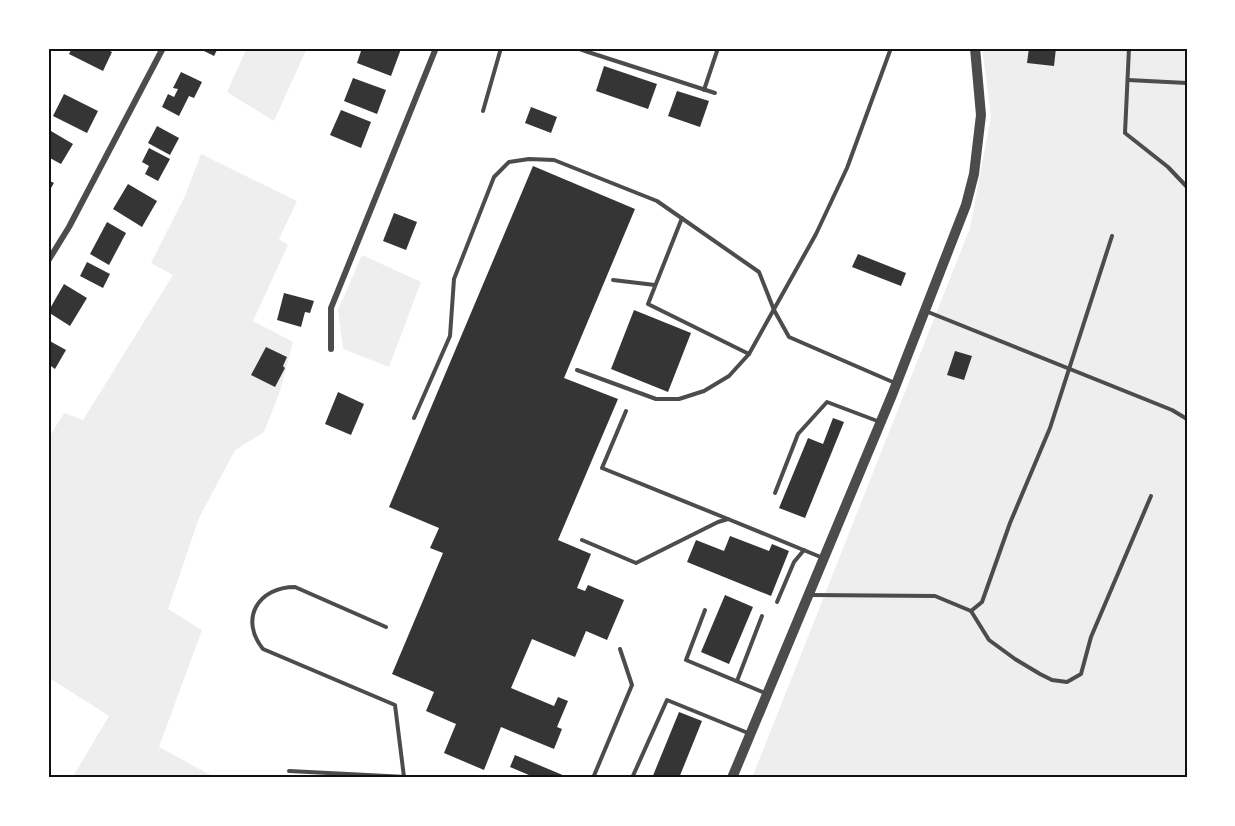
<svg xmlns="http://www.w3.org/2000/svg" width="1235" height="826" viewBox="0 0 1235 826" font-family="'Noto Sans',sans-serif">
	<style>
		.green { fill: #eee }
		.building { fill: #353535 }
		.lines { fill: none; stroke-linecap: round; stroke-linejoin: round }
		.service { stroke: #4c4c4c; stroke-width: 4 }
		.minor { stroke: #4c4c4c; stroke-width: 6 }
		.tertiary { stroke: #4c4c4c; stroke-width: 10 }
		.neatline { fill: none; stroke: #111; stroke-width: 2 }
	</style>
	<rect width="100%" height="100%" fill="#fff"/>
	<g class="green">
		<polygon points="247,48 307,48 274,121 227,92"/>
		<polygon points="982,48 1187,48 1187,778 752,778 970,228 991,116"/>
		<polygon points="201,154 297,201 279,239 288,245 253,321 293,342 280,391 264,432 235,450 199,518 168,609 202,630 159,747 216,778 72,778 109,716 48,677 48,479 51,474 48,473 48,439 64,413 83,420 173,275 151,263 185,196"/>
		<polygon points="362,255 421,282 389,367 343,349 338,310"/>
	</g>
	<g class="building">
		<polygon points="72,48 104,48 112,52 103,71 69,54"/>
		<polygon points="198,48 218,48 214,56"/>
		<polygon points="362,48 401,49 391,76 357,63"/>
		<polygon points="1029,48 1056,48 1054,66 1027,63"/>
		<polygon points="604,66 657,84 648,109 596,91"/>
		<polygon points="181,72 202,82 194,98 189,96 179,116 162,107 168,94 174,97 178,89 173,88"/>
		<polygon points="353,78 386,90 377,114 344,101"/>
		<polygon points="677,91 709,101 700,127 668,116"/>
		<polygon points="64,94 98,111 87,133 53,116"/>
		<polygon points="531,107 557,117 551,133 525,123"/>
		<polygon points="341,110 371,122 361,148 330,135"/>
		<polygon points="157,126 179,138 170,155 148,143"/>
		<polygon points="51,131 73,144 61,164 48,157 48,137"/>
		<polygon points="149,148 170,159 158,181 145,174 149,166 142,162"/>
		<polygon points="533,166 635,209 564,378 618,399 558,540 591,554 577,588 585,591 588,585 624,600 607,640 586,631 575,657 532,639 511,688 554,706 558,697 568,701 557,727 562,729 554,749 501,727 484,770 444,753 456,724 426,711 434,692 392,674 443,553 430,548 439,528 389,507"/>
		<polygon points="48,180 54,183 48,193"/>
		<polygon points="128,184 157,201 142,227 113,209"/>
		<polygon points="394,213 417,222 406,250 383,241"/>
		<polygon points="107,222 126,233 109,265 90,254"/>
		<polygon points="858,254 906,273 901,286 852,267"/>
		<polygon points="87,262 110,274 103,288 80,276"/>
		<polygon points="64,284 87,298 70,326 48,312"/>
		<polygon points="284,293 314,301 310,313 305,312 301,327 277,320"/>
		<polygon points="634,310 691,333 668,392 611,369"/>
		<polygon points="48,340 66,350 55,369 48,364"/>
		<polygon points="266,347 287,357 283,366 285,368 275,387 251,375"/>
		<polygon points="955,351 972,356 964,380 947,375"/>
		<polygon points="338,392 364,404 351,435 325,424"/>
		<polygon points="833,418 844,422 805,518 779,508 808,438 823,444"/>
		<polygon points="730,536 769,551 772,544 789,551 771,596 687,562 696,540 724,551"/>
		<polygon points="725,595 753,607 729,664 701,652"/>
		<polygon points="679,712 702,721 679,778 652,778"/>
		<polygon points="515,755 565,776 564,778 536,778 510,767"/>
	</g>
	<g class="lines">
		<g class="service">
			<polyline points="577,48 588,52 590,48"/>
			<polyline points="1129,48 1125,133 1168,167 1187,187"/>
			<polyline points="588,52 715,93"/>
			<polyline points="1128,80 1187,83"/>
			<polyline points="704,90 718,48"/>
			<polyline points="483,111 501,48"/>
			<polyline points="682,218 648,304 749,354"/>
			<polyline points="613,280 655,285"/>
			<polyline points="928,312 1172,410 1187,419"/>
			<polyline points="577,370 656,399 679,399 704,391 729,376 749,354 816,234 847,168 891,48"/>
			<polyline points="626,411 602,468 728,519"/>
			<polyline points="414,418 450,336 454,279 494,177 509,162 529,159 554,160 657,201 759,272 774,310 789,337 895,383"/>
			<polyline points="775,493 798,434 827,402 880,422"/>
			<polyline points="582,540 636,563 718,522 728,519 823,558"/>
			<polyline points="811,595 935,596 971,611 989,640 1015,659 1040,674 1052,680 1067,682 1081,674 1091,637 1151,496"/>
			<polyline points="777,602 794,562 804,550"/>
			<polyline points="705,610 686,660 765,693"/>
			<polyline points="971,611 982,602 1010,523 1050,428 1112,236"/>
			<path d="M386,627L295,587C258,587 239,619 263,649L395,705L404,777"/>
			<polyline points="737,681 762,616"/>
			<polyline points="289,771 426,778"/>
			<polyline points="593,778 632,685 620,649"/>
			<polyline points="632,778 667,700 748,733"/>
		</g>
		<g class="minor">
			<polyline points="48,261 69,227 163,48"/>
			<polyline points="331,349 331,308 436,48"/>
		</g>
		<polyline class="tertiary" points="732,778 892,395 966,205 974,174 981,115 975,48"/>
	</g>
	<rect width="1235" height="826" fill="none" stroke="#ffffff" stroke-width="99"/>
	<rect x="50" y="50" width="1136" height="726" class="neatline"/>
</svg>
